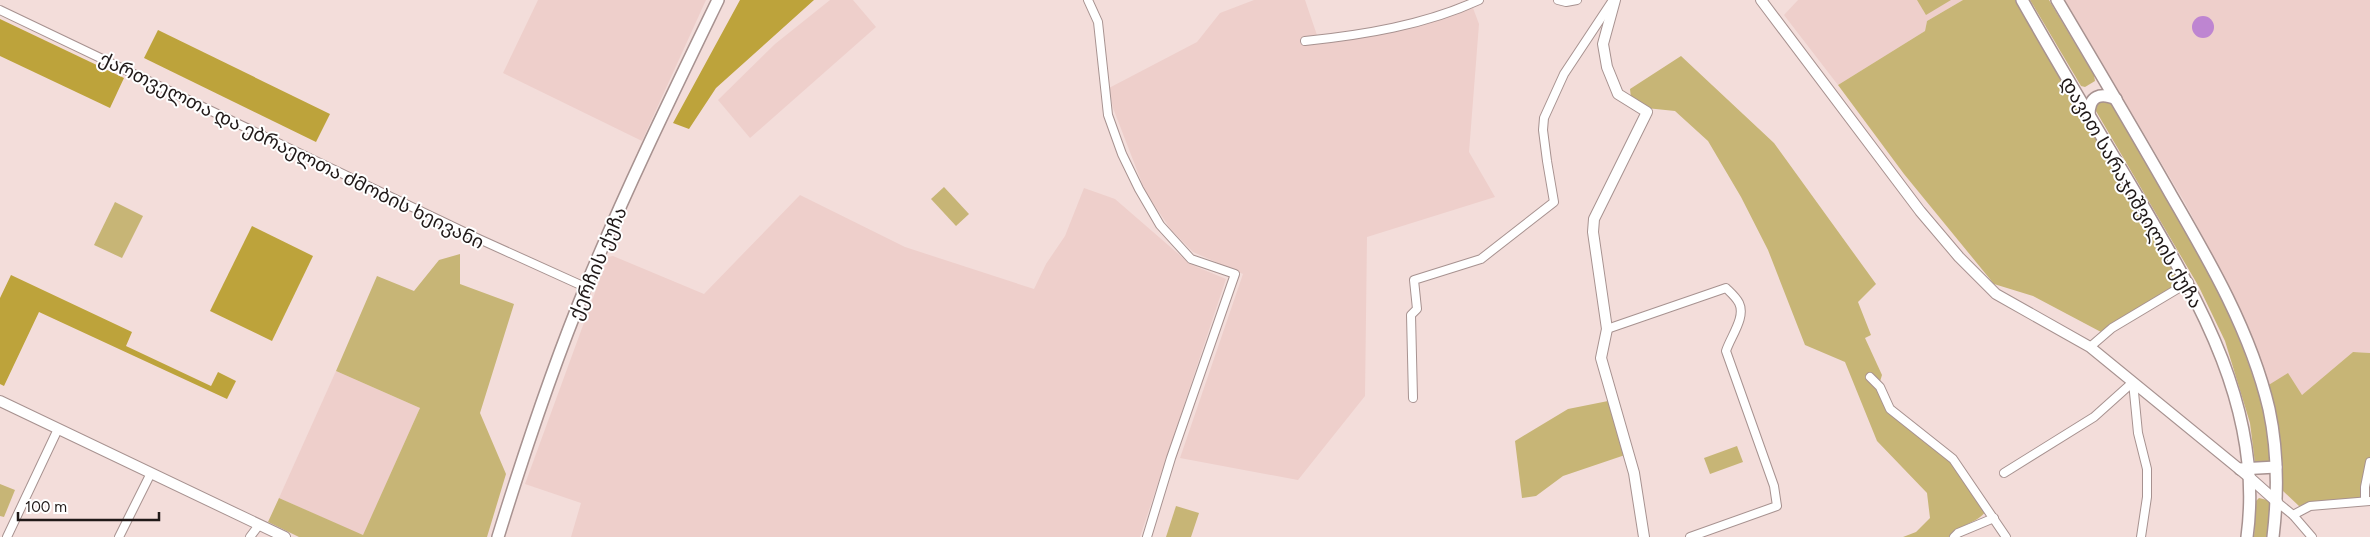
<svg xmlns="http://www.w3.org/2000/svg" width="2370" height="537" viewBox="0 0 2370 537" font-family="Figtree,'Noto Sans Georgian',sans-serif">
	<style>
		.built { fill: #eecfcb }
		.green { fill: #c7b576 }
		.forest { fill: #bda33b }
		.water { fill: #be85d1 }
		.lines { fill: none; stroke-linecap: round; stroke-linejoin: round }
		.minor-casing { stroke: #a79290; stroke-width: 10 }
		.tertiary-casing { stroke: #a79290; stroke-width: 12 }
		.secondary-casing { stroke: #a79290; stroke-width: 14 }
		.minor { stroke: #fff; stroke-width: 8 }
		.tertiary { stroke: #fff; stroke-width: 10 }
		.secondary { stroke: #fff; stroke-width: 11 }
		.labels { text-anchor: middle; stroke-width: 4; stroke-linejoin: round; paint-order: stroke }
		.street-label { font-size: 19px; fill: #201918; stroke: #fff }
	</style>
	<rect width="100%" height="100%" fill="#f3ddda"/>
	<g class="built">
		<polygon points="538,0 706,0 642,141 503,73"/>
		<polygon points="830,0 853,0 876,27 750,138 718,100 775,44"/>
		<polygon points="1254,0 1305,0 1320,44 1411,28 1473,8 1479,24 1469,152 1495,197 1367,237 1365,396 1298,480 1180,458 1243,274 1193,252 1171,230 1145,191 1113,108 1109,88 1197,42 1220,13"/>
		<polygon points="1798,0 1963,0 1927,21 1925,31 1838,85 1784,15"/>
		<polygon points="2065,0 2370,0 2370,353 2353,352 2301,396 2267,386 2230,288 2185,203"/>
		<polygon points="1084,188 1115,199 1190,264 1226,279 1140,537 571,537 581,503 525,484 608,257 613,256 704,294 800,195 905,247 1034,289 1046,264 1065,236"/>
		<polygon points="336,371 420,408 363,536 279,498"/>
	</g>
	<g class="green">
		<polygon points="1917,0 1951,0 1926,15"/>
		<polygon points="1963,0 2015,0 2183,282 2101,332 2033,296 1994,284 1904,174 1838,85 1925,31 1927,21"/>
		<polygon points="2030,0 2049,0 2094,75 2095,81 2085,87 2081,86"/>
		<path d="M1681,56L1774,143L1876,284L1858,302L1871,335L1865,338L1882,375L1878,388L1888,413L1945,455L1986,511C1977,524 1959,524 1949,537H1903L1916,532L1930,518L1927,493L1877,441L1845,362L1805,345L1768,250L1741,197L1708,141L1675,111L1646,108L1631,98L1630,89Z"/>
		<path d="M2103,97L2108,98C2167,198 2232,296 2263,409C2267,422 2275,452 2270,465L2255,463L2250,423L2225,341L2199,287L2093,106Z"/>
		<polygon points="944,187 969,214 956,226 931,199"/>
		<polygon points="115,202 143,216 122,258 94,245"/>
		<polygon points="460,254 460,284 514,304 480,413 506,474 487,537 299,537 268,522 279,498 363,535 420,408 336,371 377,276 414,291 439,260"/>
		<polygon points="2353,352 2370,353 2370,497 2299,506 2283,491 2274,404 2267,386 2288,373 2302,395"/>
		<polygon points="1608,401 1625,455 1563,476 1536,496 1522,498 1515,441 1568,409"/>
		<polygon points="1737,446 1743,462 1710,474 1704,458"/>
		<polygon points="0,484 15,490 4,517 0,516"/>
		<polygon points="2259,498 2271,501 2269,537 2254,537 2256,501"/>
		<polygon points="1176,506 1199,513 1191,537 1166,537"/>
	</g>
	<g class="forest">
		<polygon points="740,0 814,0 716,88 689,129 673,123"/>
		<polygon points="0,19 124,78 110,108 0,56"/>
		<polygon points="158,30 330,114 316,142 144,58"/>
		<polygon points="252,226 313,256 272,341 210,311"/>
		<polygon points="11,275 132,332 126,346 211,386 218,372 236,381 227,399 39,312 4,386 0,384 0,298"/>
	</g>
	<circle class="water" cx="2203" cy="27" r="11"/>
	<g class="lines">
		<defs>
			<g id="minor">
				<polyline points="1088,0 1098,22 1108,115 1122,154 1139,189 1160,225 1191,259 1235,274 1171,458 1147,537"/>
				<polyline points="1558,0 1566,2 1577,0"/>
				<polyline points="0,10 479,239 585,287"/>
				<path d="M1305,41C1363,35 1425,25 1479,0"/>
				<path d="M1607,329L1726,288C1730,292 1736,297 1739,303C1746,317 1731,336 1726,351L1774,486L1777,506L1690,537"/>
				<polyline points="2090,347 2112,328 2189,282"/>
				<polyline points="1870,377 1880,387 1890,409 1953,459 2006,537"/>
				<polyline points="2133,382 2138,433 2147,469 2147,497 2141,537"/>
				<polyline points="1413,398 1411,315 1417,309 1414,280 1481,259 1554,202 1547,161 1543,130 1544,118 1564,74 1613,0"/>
				<polyline points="2004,473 2094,417 2133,382"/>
				<polyline points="2365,501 2365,487 2370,462"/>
				<polyline points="2277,502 2293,515 2312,537"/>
				<polyline points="2293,515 2310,506 2370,501"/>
				<polyline points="7,537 58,429"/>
				<polyline points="119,537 151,473"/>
				<polyline points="250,537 259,525"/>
				<polyline points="1954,537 1958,533 1994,518"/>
			</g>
			<g id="tertiary">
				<polyline points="1615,0 1603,44 1607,67 1618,94 1647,112 1594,219 1593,232 1607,329 1601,358 1634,473 1644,537"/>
				<polyline points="1761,0 1920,211 1959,257 1996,294 2090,347 2249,477 2277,502"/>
				<polyline points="0,401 285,537"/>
			</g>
			<g id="secondary">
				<path d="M2022,0C2057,62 2093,122 2129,182C2193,291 2265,405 2247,537"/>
				<path d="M2057,0C2095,64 2133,128 2170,193C2209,260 2251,332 2269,409C2278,451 2278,495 2273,537"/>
				<path d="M2089,115C2089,96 2100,92 2116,99"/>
				<polyline points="2240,469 2276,467"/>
				<path d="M498,537C524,453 552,368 586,286C626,189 672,95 718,0"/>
			</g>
		</defs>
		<use href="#minor" class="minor-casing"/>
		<use href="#tertiary" class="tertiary-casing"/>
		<use href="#secondary" class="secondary-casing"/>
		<use href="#minor" class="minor"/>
		<use href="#tertiary" class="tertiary"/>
		<use href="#secondary" class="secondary"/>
	</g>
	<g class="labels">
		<g class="street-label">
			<text transform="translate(292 150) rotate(26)" y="7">ქართველთა და ებრაელთა ძმობის ხეივანი</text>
			<text transform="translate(2132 192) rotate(60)" y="7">დავით სარაჯიშვილის ქუჩა</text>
			<text transform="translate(597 263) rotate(-67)" y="7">ქერჩის ქუჩა</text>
		</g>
	</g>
	<path d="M18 512v8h141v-8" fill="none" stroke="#201918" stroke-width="2.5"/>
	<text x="25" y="512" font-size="15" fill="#201918" stroke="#ffffff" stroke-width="4" paint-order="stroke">100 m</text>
</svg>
